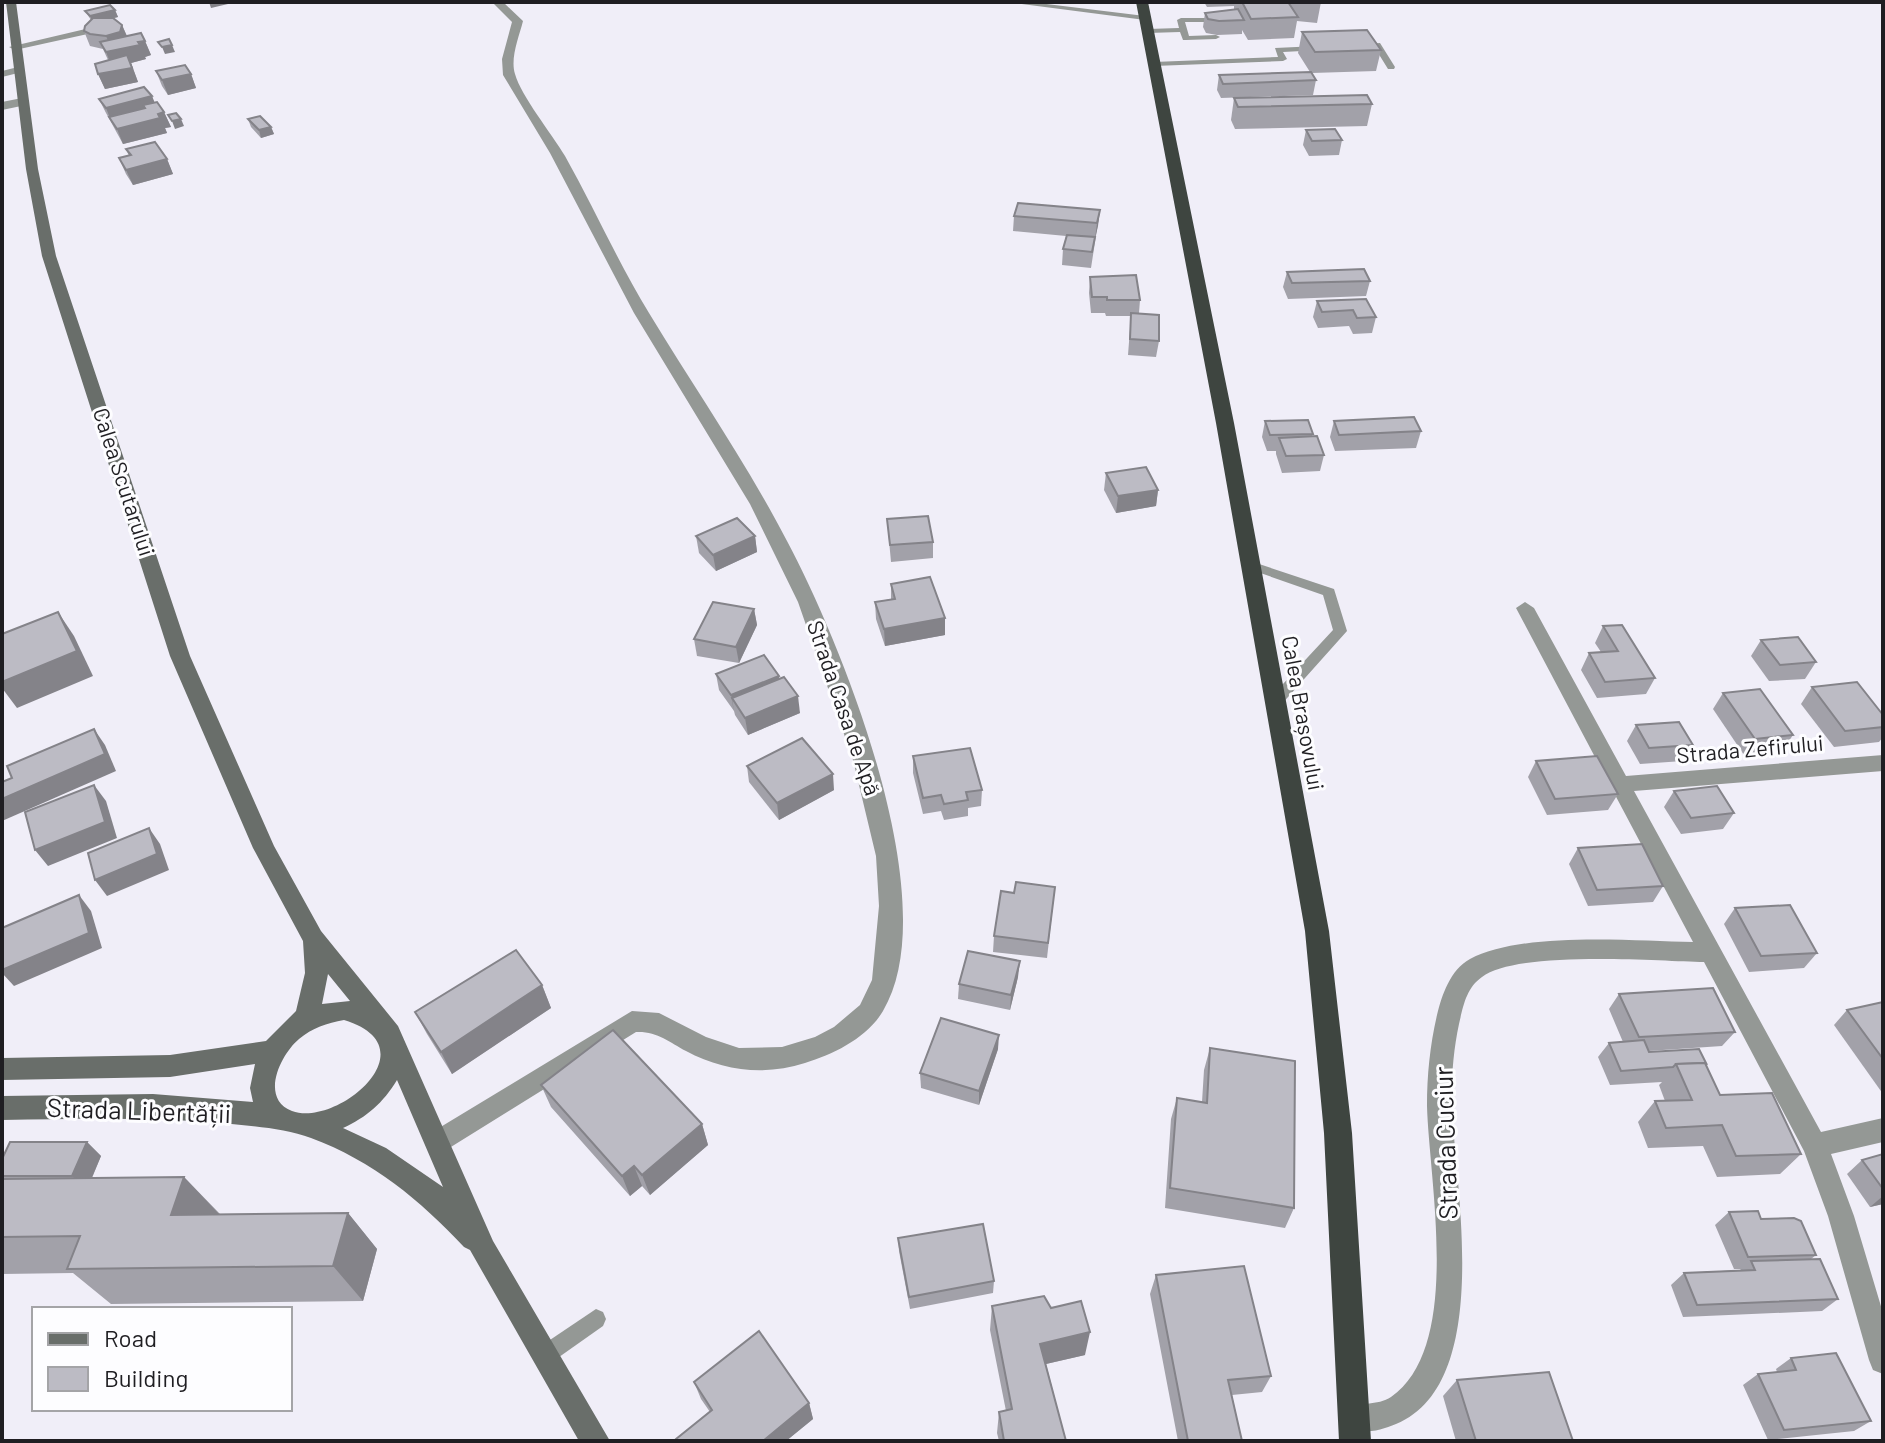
<svg xmlns="http://www.w3.org/2000/svg" width="1885" height="1443" viewBox="0 0 1885 1443" font-family="Barlow,sans-serif">
	<style>
		.lines { fill: none; stroke-linecap: round; stroke-linejoin: round }
		.service { fill: #949895; fill-rule: evenodd }
		.minor { fill: #949895; fill-rule: evenodd }
		.secondary { fill: #696e6a; fill-rule: evenodd }
		.trunk { fill: #3e4540; fill-rule: evenodd }
		.wall { fill: #a2a1a9 }
		.shaded-wall { fill: #848389 }
		.building { fill: #bcbbc4; stroke: #848389; stroke-width: 2 }
		.labels { text-anchor: middle; stroke-width: 6; stroke-linejoin: round; paint-order: stroke }
		.street-label { font-size: 22px; fill: #1f1e22; stroke: #fdfdff }
		.near-street-label { font-size: 26px; fill: #1f1e22; stroke: #fdfdff }
	</style>
	<rect width="100%" height="100%" fill="#f0eef8"/>
	<g class="lines">
		<g class="service">
			<polygon points="1007,2 1030,2 1145,16 1149,18 1145,20"/>
			<polygon points="1181,18 1212,18 1212,22 1185,22 1189,36 1216,35 1220,37 1216,39 1186,40 1183,40 1180,32 1148,33 1144,31 1148,29 1179,28 1177,20"/>
			<polygon points="1380,43 1395,67 1394,69 1388,69 1375,48 1366,48 1362,46 1366,44"/>
			<polygon points="1318,46 1321,46 1321,50 1283,52 1287,59 1283,61 1154,66 1150,64 1154,62 1278,57 1275,48"/>
			<polygon points="1250,561 1334,589 1347,631 1280,706 1270,706 1268,702 1270,698 1333,630 1323,595 1246,568 1244,565"/>
			<polygon points="596,1309 603,1312 606,1319 603,1326 552,1362 545,1365 538,1362 535,1355 538,1348"/>
		</g>
		<g class="minor">
			<path d="M492,2H503L523,21C519,37 510,58 515,74C521,96 552,134 565,156C594,208 618,262 649,313C695,389 746,462 787,541C842,644 947,903 883,1011C867,1038 834,1054 805,1063C765,1076 723,1071 686,1051C669,1042 657,1031 636,1032L438,1155L429,1152L425,1143L429,1134L632,1011L659,1013L706,1037L739,1048L782,1047L815,1037L834,1027L860,1005L872,980L879,906L876,856L853,760L798,602L750,504L634,313L550,153L503,75L502,59L512,22Z"/>
			<polygon points="111,23 115,24 115,28 15,50 9,47"/>
			<polygon points="18,67 22,68 22,72 2,77 2,71"/>
			<polygon points="22,98 26,99 26,105 2,110 2,102"/>
			<path d="M1525,602L1534,608L1626,776L1883,755V771L1634,791L1821,1132L1883,1118V1142L1831,1154L1854,1216L1883,1313V1374L1873,1370L1869,1360L1828,1216L1804,1151L1704,962C1656,961 1517,950 1482,977C1466,988 1463,1007 1459,1024C1453,1052 1451,1081 1452,1109C1456,1191 1493,1384 1396,1424C1380,1431 1361,1435 1344,1428L1340,1418L1344,1408C1358,1402 1378,1406 1391,1397C1463,1347 1429,1182 1427,1106C1427,1075 1430,1045 1437,1015C1442,995 1450,970 1470,959C1524,931 1632,941 1693,942L1516,608Z"/>
		</g>
		<path class="secondary" d="M6,2H16L38,169L56,256L190,656L274,846L321,931L398,1026L493,1241L610,1441H579L470,1250L464,1247C420,1200 373,1161 311,1138C284,1128 252,1126 222,1123C148,1117 76,1119 2,1120V1096L153,1094L253,1102L250,1088L255,1064L170,1077L2,1080V1058L170,1055L266,1041L296,1011L305,973L303,941L253,848L170,656L42,256L26,169ZM328,974L350,1001L322,1004ZM344,1020C433,1047 337,1128 292,1111C259,1098 281,1054 299,1039C312,1028 327,1023 344,1020ZM397,1080L443,1187L386,1148L343,1128C367,1117 383,1103 397,1080Z"/>
		<polygon class="trunk" points="1136,2 1148,2 1234,423 1329,931 1352,1133 1371,1441 1339,1441 1324,1133 1305,931 1216,423"/>
	</g>
	<g class="wall">
		<polygon points="1204,2 1321,2 1317,23 1297,21 1294,38 1248,40 1242,30 1242,34 1217,35 1206,33 1203,27 1205,13 1234,10 1234,6 1207,7"/>
		<polygon points="115,10 118,17 114,18 122,25 127,36 145,41 151,55 145,57 146,59 131,63 138,82 105,89 98,74 108,60 103,49 90,46 84,31 91,20 85,11"/>
		<polygon points="1302,32 1381,50 1376,71 1312,73 1316,80 1313,95 1221,98 1217,90 1219,75 1310,72 1298,53"/>
		<polygon points="156,71 191,74 196,88 168,95 162,86"/>
		<polygon points="152,96 154,102 164,112 171,127 165,128 167,133 123,144 106,113 99,99"/>
		<polygon points="1234,98 1372,104 1367,126 1235,129 1231,120"/>
		<polygon points="248,119 271,127 274,134 261,138 251,127"/>
		<polygon points="1306,130 1342,140 1339,155 1309,156 1303,145"/>
		<polygon points="126,149 167,159 173,174 133,185 126,174 119,158 129,156"/>
		<polygon points="1100,210 1091,268 1062,265 1063,249 1066,236 1013,231 1014,216"/>
		<polygon points="1287,272 1370,281 1366,296 1288,299 1283,287"/>
		<polygon points="1090,277 1140,300 1139,313 1159,341 1156,357 1128,355 1131,316 1106,316 1105,313 1091,313 1089,293"/>
		<polygon points="1317,301 1376,317 1372,333 1353,334 1349,326 1318,328 1313,317"/>
		<polygon points="1265,421 1313,434 1312,436 1324,455 1320,471 1282,473 1276,454 1276,451 1267,451 1262,437"/>
		<polygon points="1334,421 1421,431 1416,448 1335,451 1330,437"/>
		<polygon points="1106,473 1158,490 1156,506 1116,513 1104,490"/>
		<polygon points="887,519 933,542 933,558 891,562"/>
		<polygon points="696,536 755,536 757,552 716,571 699,553"/>
		<polygon points="891,584 945,618 945,635 885,646 876,619 875,602 891,599"/>
		<polygon points="754,609 757,625 739,663 697,656 694,639"/>
		<polygon points="1603,626 1655,678 1646,694 1597,698 1581,670 1589,653 1601,652 1595,643"/>
		<polygon points="1761,640 1816,662 1805,679 1769,681 1751,656"/>
		<polygon points="716,674 779,679 800,713 748,735 735,715 734,711 719,690"/>
		<polygon points="1812,687 1883,715 1883,737 1879,742 1834,747 1801,704"/>
		<polygon points="1723,693 1793,735 1782,751 1744,755 1713,709"/>
		<polygon points="1636,725 1693,745 1683,761 1640,764 1627,741"/>
		<polygon points="913,756 982,790 981,806 968,808 968,816 944,820 941,811 923,814 913,773"/>
		<polygon points="1536,761 1618,794 1608,810 1547,815 1528,777"/>
		<polygon points="747,766 834,790 779,820 749,782"/>
		<polygon points="1674,791 1734,813 1723,829 1681,834 1664,807"/>
		<polygon points="1578,848 1663,886 1653,902 1588,906 1569,864"/>
		<polygon points="1055,887 1047,958 993,952 994,936 1014,893"/>
		<polygon points="1735,908 1817,953 1804,968 1749,972 1724,924"/>
		<polygon points="1018,977 1010,1010 958,999 959,984"/>
		<polygon points="542,985 551,1008 452,1074 427,1034 415,1012"/>
		<polygon points="1619,994 1735,1032 1722,1046 1648,1051 1706,1066 1720,1095 1801,1154 1780,1174 1717,1177 1703,1146 1648,1148 1638,1122 1655,1101 1665,1101 1659,1085 1662,1082 1610,1085 1598,1057 1609,1043 1623,1042 1609,1009"/>
		<polygon points="1883,1002 1883,1094 1834,1025 1847,1010"/>
		<polygon points="1210,1048 1294,1208 1285,1228 1165,1208 1171,1119 1177,1098 1202,1102 1204,1070"/>
		<polygon points="998,1049 979,1105 921,1088 920,1073"/>
		<polygon points="541,1085 702,1124 708,1145 650,1195 642,1186 630,1196 551,1107"/>
		<polygon points="87,1142 101,1156 92,1178 184,1177 220,1214 348,1213 377,1249 363,1301 111,1304 73,1273 2,1274 2,1159"/>
		<polygon points="1883,1154 1883,1204 1870,1207 1847,1174 1862,1160"/>
		<polygon points="1729,1212 1761,1219 1816,1255 1811,1259 1838,1299 1822,1311 1683,1317 1671,1285 1684,1273 1740,1270 1741,1269 1734,1269 1715,1225"/>
		<polygon points="898,1238 994,1281 993,1293 910,1309 899,1251"/>
		<polygon points="1156,1275 1271,1376 1262,1392 1232,1395 1242,1441 1178,1441 1150,1294"/>
		<polygon points="992,1306 1051,1308 1085,1355 1046,1364 1066,1441 999,1441 997,1433 999,1412 1006,1411 990,1330"/>
		<polygon points="1791,1358 1871,1421 1854,1431 1768,1440 1743,1385 1758,1374 1777,1372 1776,1369"/>
		<polygon points="1457,1380 1573,1441 1456,1441 1443,1396"/>
		<polygon points="694,1382 809,1403 813,1419 786,1441 677,1441 710,1412 701,1399"/>
	</g>
	<g class="shaded-wall">
		<polygon points="209,2 228,2 228,4 211,8"/>
		<polygon points="115,10 118,17 93,23 90,16"/>
		<polygon points="122,25 128,39 112,50 106,36"/>
		<polygon points="145,41 151,55 145,57 146,59 131,63 138,82 105,89 98,74 112,67 106,52"/>
		<polygon points="172,45 175,52 165,54 162,47"/>
		<polygon points="191,74 196,88 168,95 162,80"/>
		<polygon points="152,96 158,111 112,123 106,108"/>
		<polygon points="164,112 171,127 165,128 167,133 123,144 117,129"/>
		<polygon points="181,119 184,126 175,129 172,121"/>
		<polygon points="271,127 274,134 261,138 259,130"/>
		<polygon points="167,159 173,174 133,185 126,170"/>
		<polygon points="1100,210 1098,226 1095,239 1097,223"/>
		<polygon points="1158,490 1156,506 1116,513 1118,496"/>
		<polygon points="755,536 757,552 716,571 713,555"/>
		<polygon points="754,609 757,625 739,663 736,647"/>
		<polygon points="58,612 74,636 93,676 17,708 2,688 2,682"/>
		<polygon points="945,618 945,635 885,646 884,629"/>
		<polygon points="779,676 781,692 732,698 734,712 731,695"/>
		<polygon points="798,696 800,713 748,735 745,718"/>
		<polygon points="94,729 105,745 116,771 2,821 2,799"/>
		<polygon points="833,774 834,790 779,820 777,803"/>
		<polygon points="94,785 106,801 117,838 48,866 35,850"/>
		<polygon points="149,828 160,844 169,870 107,896 95,880"/>
		<polygon points="79,895 91,911 102,948 14,986 2,973 2,970"/>
		<polygon points="1020,961 1018,977 1010,1010 1011,995"/>
		<polygon points="542,985 551,1008 452,1074 441,1052"/>
		<polygon points="999,1035 998,1049 979,1105 979,1091"/>
		<polygon points="702,1124 708,1145 650,1195 642,1175"/>
		<polygon points="87,1142 101,1156 87,1189 72,1176"/>
		<polygon points="634,1166 642,1186 630,1196 622,1176"/>
		<polygon points="184,1177 220,1215 171,1215"/>
		<polygon points="1883,1196 1883,1204 1870,1207"/>
		<polygon points="348,1213 377,1249 363,1301 333,1266"/>
		<polygon points="1090,1332 1085,1355 1037,1366 1040,1344"/>
		<polygon points="809,1403 813,1419 786,1441 763,1441"/>
	</g>
	<g class="building">
		<polygon points="1242,2 1288,2 1298,17 1251,19"/>
		<polygon points="110,5 115,10 90,16 85,11"/>
		<polygon points="1238,9 1244,20 1219,21 1208,19 1205,13"/>
		<polygon points="93,18 113,18 122,25 120,32 106,36 90,34 84,31 85,26"/>
		<polygon points="1367,30 1381,50 1315,52 1302,32"/>
		<polygon points="141,33 145,41 138,42 140,45 106,52 100,42"/>
		<polygon points="169,39 172,45 162,47 158,42"/>
		<polygon points="127,55 132,68 98,74 95,64"/>
		<polygon points="185,65 191,74 162,80 156,71"/>
		<polygon points="1311,72 1316,80 1223,84 1219,75"/>
		<polygon points="144,87 152,96 106,108 99,99"/>
		<polygon points="1367,95 1372,104 1238,107 1234,98"/>
		<polygon points="157,102 164,112 158,114 160,118 117,129 109,117 145,108 143,105"/>
		<polygon points="176,113 181,119 172,121 168,115"/>
		<polygon points="260,116 271,127 259,130 248,119"/>
		<polygon points="1335,129 1342,140 1312,141 1306,130"/>
		<polygon points="155,142 167,159 126,170 119,158 131,155 126,149"/>
		<polygon points="1018,203 1100,210 1097,223 1014,216"/>
		<polygon points="1067,235 1095,237 1092,252 1063,249"/>
		<polygon points="1364,269 1370,281 1292,283 1287,272"/>
		<polygon points="1136,275 1140,300 1107,300 1107,297 1092,297 1090,277"/>
		<polygon points="1366,299 1376,317 1357,318 1353,310 1322,312 1317,301"/>
		<polygon points="1131,313 1159,315 1159,341 1130,339"/>
		<polygon points="1414,417 1421,431 1339,435 1334,421"/>
		<polygon points="1308,420 1313,434 1270,435 1265,421"/>
		<polygon points="1317,436 1324,455 1286,456 1279,438"/>
		<polygon points="1146,467 1158,490 1118,496 1106,473"/>
		<polygon points="928,516 933,542 890,545 887,519"/>
		<polygon points="737,518 755,536 713,555 696,536"/>
		<polygon points="930,577 945,618 884,629 875,602 895,599 891,584"/>
		<polygon points="713,602 754,609 736,647 694,639"/>
		<polygon points="58,612 77,651 2,682 2,634"/>
		<polygon points="1622,625 1655,678 1605,682 1589,653 1618,651 1603,626"/>
		<polygon points="1798,637 1816,662 1780,665 1761,640"/>
		<polygon points="764,655 779,676 731,695 716,674"/>
		<polygon points="784,677 798,696 745,718 732,698"/>
		<polygon points="1857,682 1883,715 1883,727 1845,731 1812,687"/>
		<polygon points="1760,689 1793,735 1755,739 1723,693"/>
		<polygon points="1679,722 1693,745 1649,748 1636,725"/>
		<polygon points="94,729 105,754 2,799 2,782 12,778 7,766"/>
		<polygon points="802,738 833,774 777,803 747,766"/>
		<polygon points="970,748 982,790 966,792 968,800 944,804 941,795 923,798 913,756"/>
		<polygon points="1597,756 1618,794 1555,799 1536,761"/>
		<polygon points="94,785 105,822 35,850 25,812"/>
		<polygon points="1717,786 1734,813 1691,818 1674,791"/>
		<polygon points="149,828 157,854 95,880 88,853"/>
		<polygon points="1642,844 1663,886 1597,890 1578,848"/>
		<polygon points="1016,882 1055,887 1048,943 994,936 1001,891 1014,893"/>
		<polygon points="79,895 89,933 2,970 2,928"/>
		<polygon points="1790,905 1817,953 1761,956 1735,908"/>
		<polygon points="516,950 542,985 441,1052 415,1012"/>
		<polygon points="968,951 1020,961 1011,995 959,984"/>
		<polygon points="1713,988 1735,1032 1639,1037 1619,994"/>
		<polygon points="1883,1002 1883,1059 1847,1010"/>
		<polygon points="941,1018 999,1035 979,1091 920,1073"/>
		<polygon points="613,1030 702,1124 642,1175 634,1166 622,1176 541,1085"/>
		<polygon points="1644,1040 1649,1052 1699,1049 1707,1065 1705,1063 1676,1064 1673,1067 1621,1071 1609,1043"/>
		<polygon points="1210,1048 1295,1061 1294,1208 1170,1188 1177,1098 1207,1103"/>
		<polygon points="1705,1063 1720,1095 1772,1093 1801,1154 1736,1156 1722,1125 1666,1128 1655,1101 1692,1100 1676,1064"/>
		<polygon points="10,1142 87,1142 72,1176 2,1176 2,1159"/>
		<polygon points="1883,1154 1883,1189 1862,1160"/>
		<polygon points="184,1177 171,1215 348,1213 333,1266 67,1269 80,1236 2,1237 2,1179"/>
		<polygon points="1758,1211 1761,1219 1794,1218 1801,1221 1816,1255 1748,1257 1729,1212"/>
		<polygon points="983,1224 994,1281 909,1297 898,1238"/>
		<polygon points="1820,1259 1838,1299 1697,1305 1684,1273 1755,1270 1751,1261"/>
		<polygon points="1244,1266 1271,1376 1228,1380 1242,1441 1188,1441 1156,1275"/>
		<polygon points="1044,1296 1051,1308 1081,1301 1090,1332 1040,1344 1066,1441 1004,1441 999,1412 1012,1409 992,1306"/>
		<polygon points="759,1331 809,1403 763,1441 677,1441 676,1439 712,1410 694,1382"/>
		<polygon points="1836,1353 1871,1421 1784,1430 1758,1374 1796,1370 1791,1358"/>
		<polygon points="1549,1372 1573,1441 1476,1441 1457,1380"/>
	</g>
	<g class="labels">
		<g class="street-label">
			<text transform="translate(124 482) rotate(72)" y="8">Calea Scutarului</text>
			<text transform="translate(844 708) rotate(71)" y="8">Strada Casa de Apă</text>
			<text transform="translate(1303 713) rotate(80)" y="8">Calea Brașovului</text>
			<text transform="translate(1750 749) rotate(-5)" y="8">Strada Zefirului</text>
		</g>
		<g class="near-street-label">
			<text transform="translate(139 1111) rotate(2)" y="9">Strada Libertății</text>
			<text transform="translate(1446 1143) rotate(-92)" y="9">Strada Cuciur</text>
		</g>
	</g>
	<rect width="1885" height="1443" fill="none" stroke="#1f1e22" stroke-width="8"/>
	<rect x="32" y="1307" width="260" height="104" fill="#fdfdff" stroke="#a4a4a7" stroke-width="2"/>
	<rect x="48" y="1333" width="40" height="12" fill="#696e6a" stroke="#a4a4a7" stroke-width="2"/>
	<text x="104" y="1347" font-size="24" fill="#1f1e22">Road</text>
	<rect x="48" y="1367" width="40" height="24" fill="#bcbbc4" stroke="#a4a4a7" stroke-width="2"/>
	<text x="104" y="1387" font-size="24" fill="#1f1e22">Building</text>
</svg>
